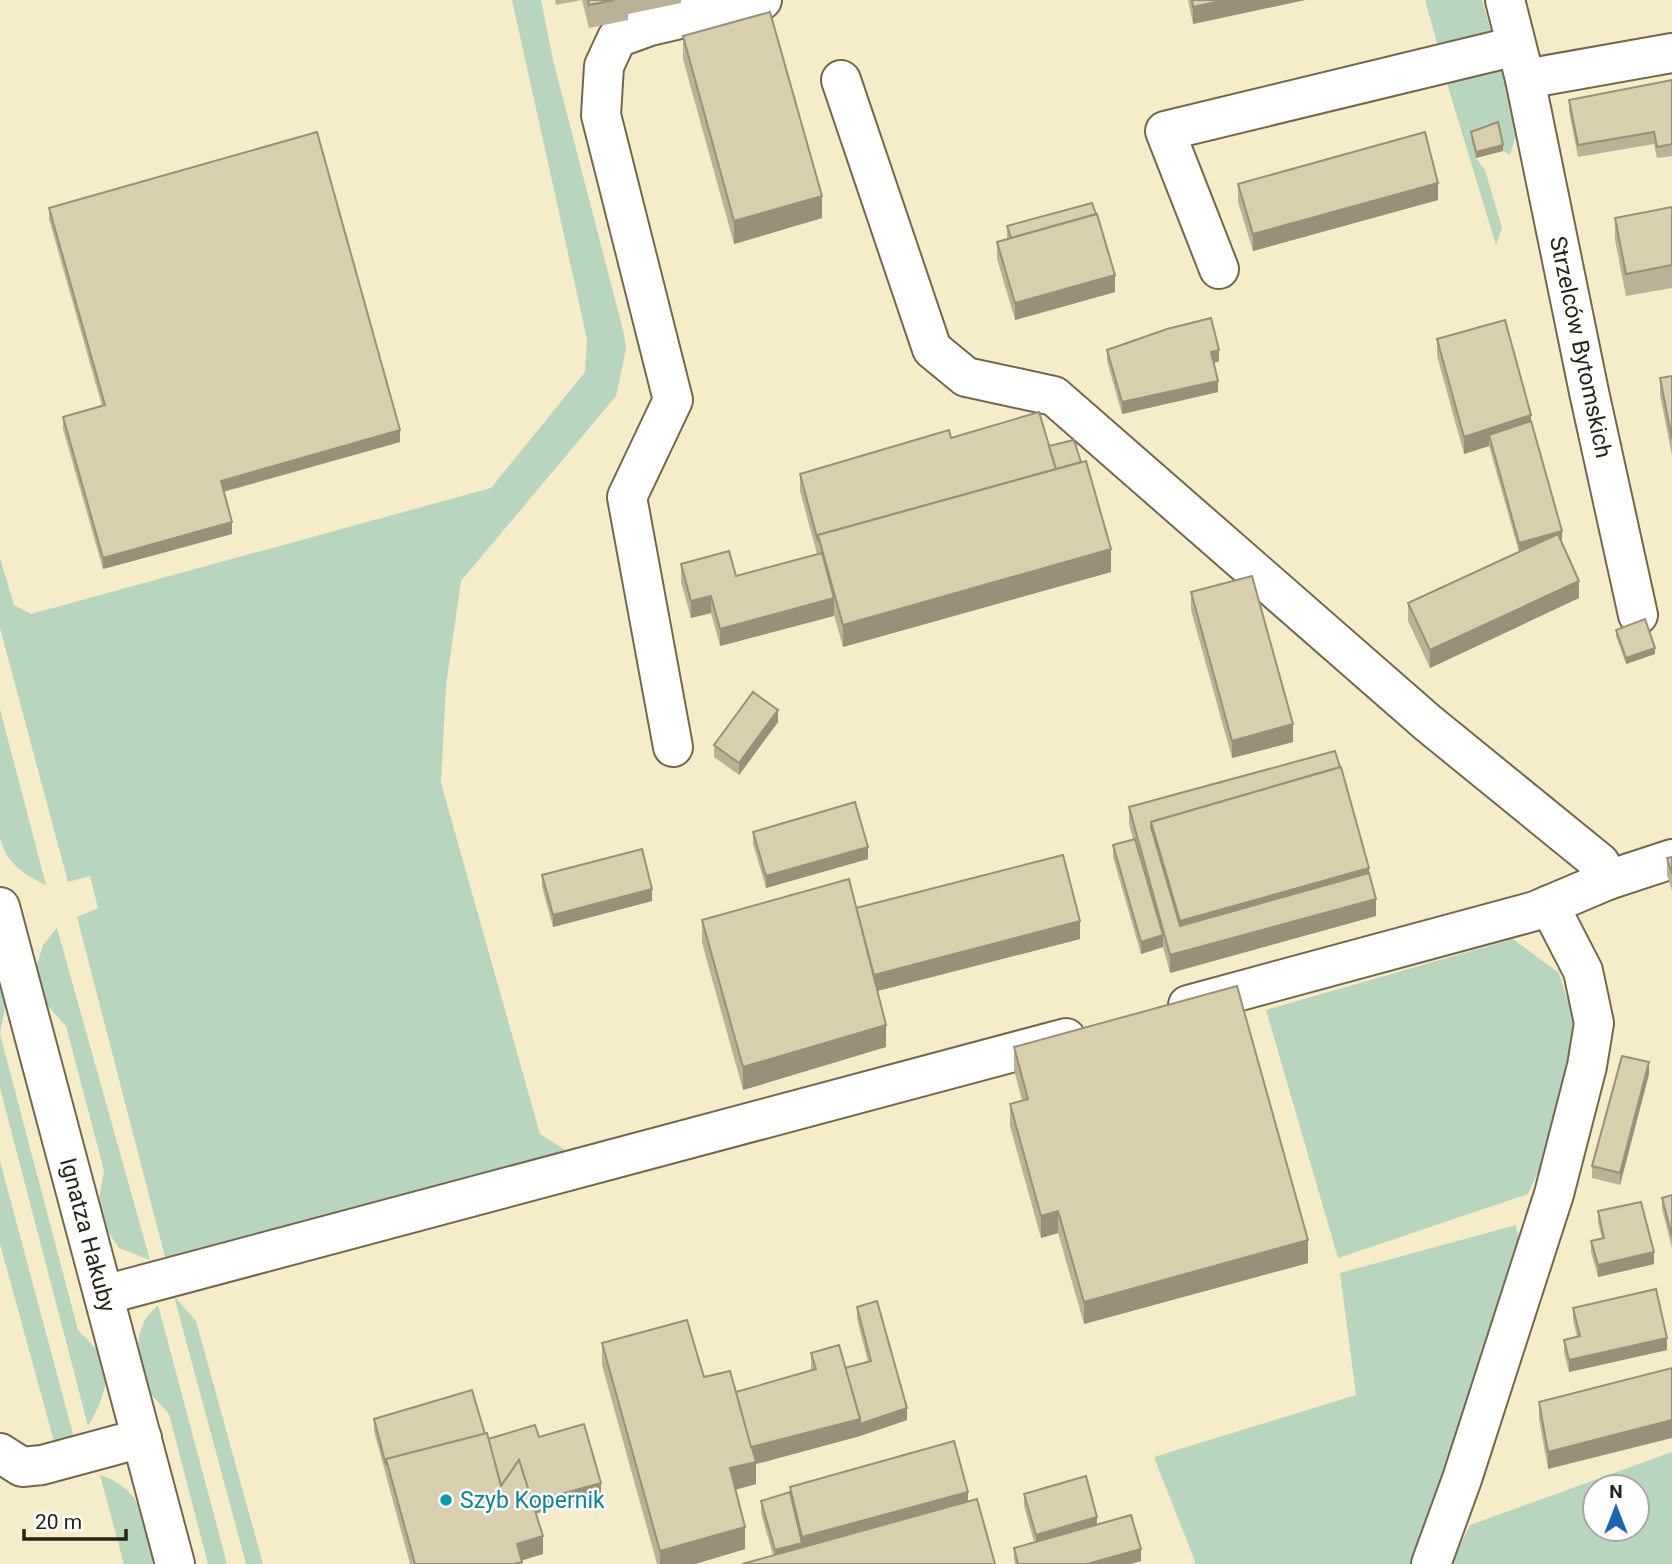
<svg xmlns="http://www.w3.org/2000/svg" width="1672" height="1564" viewBox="0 0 1672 1564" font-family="Roboto,sans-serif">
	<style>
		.green { fill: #b8d5bd; fill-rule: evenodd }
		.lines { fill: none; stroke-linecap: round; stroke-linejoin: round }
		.minor-casing { stroke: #72684b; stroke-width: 42 }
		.minor { stroke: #fff; stroke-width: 38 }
		.wall { fill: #bbb196 }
		.shaded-wall { fill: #98907a }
		.building { fill: #d9ceae; stroke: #98907a; stroke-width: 2 }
		.culture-dot { fill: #0f9aa8; stroke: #fff; stroke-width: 2.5 }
		.labels { text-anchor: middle; stroke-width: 5; stroke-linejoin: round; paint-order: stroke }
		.street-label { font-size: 23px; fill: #282317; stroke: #fff }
		.culture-label { font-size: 23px; fill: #0d838f; stroke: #fff; text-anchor: start }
	</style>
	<rect width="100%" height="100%" fill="#f7ecca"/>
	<g class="green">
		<polygon points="512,0 541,0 553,60 624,334 626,349 616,396 461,581 446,685 441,783 540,1134 578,1158 166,1261 77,917 98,908 90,876 68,882 0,628 0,558 14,605 31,614 491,488 585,372 587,339"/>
		<polygon points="1425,0 1482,0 1493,39 1439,50"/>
		<polygon points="1501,66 1517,132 1510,155 1503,151 1498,129 1476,158 1485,170 1502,228 1496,245 1445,77"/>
		<path d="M0,709L46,885C23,874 7,864 0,838Z"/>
		<polygon points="57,928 150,1260 119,1248 106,1229 98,1205 104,1171 66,1026 44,1002 36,968 43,945"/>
		<polygon points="1513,939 1559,973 1577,1032 1557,1129 1528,1194 1338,1258 1266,1010"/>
		<path d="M0,985L6,1002L0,1034L78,1330C85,1338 96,1347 101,1356C113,1378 100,1407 88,1426L0,1088Z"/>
		<polygon points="0,1161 74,1438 55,1445 0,1244"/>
		<polygon points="1516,1225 1524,1265 1416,1564 1193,1564 1195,1561 1154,1457 1356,1395 1340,1273"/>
		<polygon points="174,1296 196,1321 263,1564 246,1564"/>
		<polygon points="158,1305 227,1564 208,1564 169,1414 147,1390 137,1356 139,1336 145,1319"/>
		<path d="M1672,1452V1564H1451L1470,1525ZM1595,1487H1637V1529H1595Z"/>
		<path d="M100,1475C145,1489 145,1524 155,1564H124Z"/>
	</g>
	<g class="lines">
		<defs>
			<g id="minor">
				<polyline points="1505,0 1525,79 1589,392 1638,615"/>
				<polyline points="1525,79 1672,53"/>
				<polyline points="841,80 932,349 966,377 1054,396 1428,723 1600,863 1608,880"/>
				<polyline points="1219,269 1165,131 1516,46"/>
				<polyline points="673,747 627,497 673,400 601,115 604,66 617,38 650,26 762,0"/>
				<polyline points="0,907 175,1564"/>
				<polyline points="1188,1005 1535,911 1608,880 1672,859"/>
				<polyline points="104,1295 1066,1038"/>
				<polyline points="0,1453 22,1467 42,1465 142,1438"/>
				<polyline points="1431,1564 1462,1479 1554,1194 1587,1066 1594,1023 1583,971 1549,905"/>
			</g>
		</defs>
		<use href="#minor" class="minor-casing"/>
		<use href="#minor" class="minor"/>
	</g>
	<g class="wall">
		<polygon points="555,0 681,0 681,3 628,14 628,20 589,28 582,0 556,5"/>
		<polygon points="1188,0 1305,0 1193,24"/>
		<polygon points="683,36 822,218 734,244 683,59"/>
		<polygon points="1672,80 1672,156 1657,158 1654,144 1578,157 1569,111 1569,100"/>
		<polygon points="1471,132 1503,151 1476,158 1471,138"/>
		<polygon points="1238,184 1438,200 1253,251 1238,202"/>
		<polygon points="1672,207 1672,288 1626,296 1615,240 1615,218"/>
		<polygon points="49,208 400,442 224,492 232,534 103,569 63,429 63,417 102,406 49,219"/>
		<polygon points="1007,226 1115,292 1015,320 997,259 997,242 1007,239"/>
		<polygon points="1437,339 1531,421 1562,543 1579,598 1430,668 1408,621 1408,603 1519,552 1489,446 1464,454 1437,356"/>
		<polygon points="1107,350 1219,361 1214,363 1218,392 1122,414 1107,361"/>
		<polygon points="1672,376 1672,456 1660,395 1660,378"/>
		<polygon points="951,438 1049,446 1111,572 843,647 834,615 720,646 711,613 691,618 681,582 681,564 736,576 817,554 800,491 800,474"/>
		<polygon points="1191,592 1293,742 1232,758 1191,610"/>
		<polygon points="1616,630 1655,654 1626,664 1616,636"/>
		<polygon points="778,722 739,775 714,757 714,745"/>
		<polygon points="1129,807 1369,873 1376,916 1170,973 1163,947 1141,954 1113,857 1113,845 1133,839 1129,824"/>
		<polygon points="753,832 868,859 766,888 753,844"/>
		<polygon points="1672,857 1672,891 1667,875 1667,858"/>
		<polygon points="542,875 652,901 553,927 542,887"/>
		<polygon points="856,908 1080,939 878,991 886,1047 743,1090 702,943 702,920"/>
		<polygon points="1014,1047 1308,1263 1084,1324 1058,1233 1041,1238 1010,1126 1010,1104 1022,1100 1014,1070"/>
		<polygon points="1649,1074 1620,1185 1592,1178 1592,1166"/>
		<polygon points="1672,1195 1672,1248 1662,1209 1662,1198"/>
		<polygon points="1598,1211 1654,1264 1598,1277 1591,1252 1591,1241 1602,1238 1598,1223"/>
		<polygon points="857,1307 907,1420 860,1436 756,1464 756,1484 735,1490 745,1549 695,1564 657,1564 602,1365 602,1343 736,1392 811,1370 811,1353 845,1368 868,1362 857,1319"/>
		<polygon points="1573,1308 1667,1350 1569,1372 1564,1352 1564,1340 1577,1337 1573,1320"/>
		<polygon points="1672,1368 1548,1469 1539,1419 1539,1402"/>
		<polygon points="374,1419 485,1434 488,1439 539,1437 601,1495 536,1513 543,1554 521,1560 522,1564 410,1564 374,1431"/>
		<polygon points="790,1487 968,1501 773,1555 761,1513 761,1501 790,1492"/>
		<polygon points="1024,1494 1097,1524 1141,1561 1130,1564 1015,1564 1014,1559 1014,1548 1034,1542 1024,1506"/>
	</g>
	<g class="shaded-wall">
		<polygon points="1225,0 1305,0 1193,24 1193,7"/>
		<polygon points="1503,145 1503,151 1476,158 1476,152"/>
		<polygon points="1438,183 1438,200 1253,251 1253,234"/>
		<polygon points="822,196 822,218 734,244 734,221"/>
		<polygon points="1115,275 1115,292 1015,320 1015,303"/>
		<polygon points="1219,350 1219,361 1211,364 1211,352"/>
		<polygon points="1218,381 1218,392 1122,414 1122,402"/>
		<polygon points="1531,415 1531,433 1489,435 1489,446 1464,454 1464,437"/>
		<polygon points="400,430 400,442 221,492 221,481"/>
		<polygon points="232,522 232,534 103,569 103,558"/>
		<polygon points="1562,531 1562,543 1519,555 1519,543"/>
		<polygon points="1111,549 1111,572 843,647 843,625"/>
		<polygon points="1579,581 1579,598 1430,668 1430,650"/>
		<polygon points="711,596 711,613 691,618 691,601"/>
		<polygon points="834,598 834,616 720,646 720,629"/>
		<polygon points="1655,648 1655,654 1626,664 1626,658"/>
		<polygon points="778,710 778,722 739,775 739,763"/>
		<polygon points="1293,724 1293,742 1232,758 1232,741"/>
		<polygon points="868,847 868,859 766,888 766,876"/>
		<polygon points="1369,868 1369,891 1180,944 1180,921"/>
		<polygon points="652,889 652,901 553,927 553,915"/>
		<polygon points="1376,899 1376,916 1170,973 1170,955"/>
		<polygon points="1080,921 1080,939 873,992 873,975"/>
		<polygon points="1163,935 1163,947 1141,954 1141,942"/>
		<polygon points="886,1025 886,1047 743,1090 743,1067"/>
		<polygon points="1649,1062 1649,1074 1620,1185 1620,1173"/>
		<polygon points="1058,1211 1058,1233 1041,1238 1041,1216"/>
		<polygon points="1308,1240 1308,1263 1084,1324 1084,1302"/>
		<polygon points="1654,1252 1654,1264 1598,1277 1598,1265"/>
		<polygon points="1667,1338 1667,1350 1569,1372 1569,1360"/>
		<polygon points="907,1408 907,1420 860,1436 756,1464 756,1484 730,1491 730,1468 750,1448 860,1419"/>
		<polygon points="1672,1420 1672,1438 1548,1469 1548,1452"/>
		<polygon points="601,1483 601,1495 531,1515 531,1503"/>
		<polygon points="968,1492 968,1509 775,1562 775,1550 802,1543 802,1537"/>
		<polygon points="1097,1517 1097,1529 1036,1547 1036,1535"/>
		<polygon points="745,1527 745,1549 695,1564 660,1564 660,1551"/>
		<polygon points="543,1536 543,1554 517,1562 517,1544"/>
		<polygon points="1141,1549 1141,1561 1130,1564 1087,1564"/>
	</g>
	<g class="building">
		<polygon points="588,0 614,0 589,5"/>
		<polygon points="1192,0 1225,0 1193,7"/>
		<polygon points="770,12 822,196 734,221 683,36"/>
		<polygon points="1672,80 1672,144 1657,147 1654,132 1578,145 1569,100"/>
		<polygon points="1498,122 1503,145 1476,152 1471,132"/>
		<polygon points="317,132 400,430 221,481 232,522 103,558 63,417 105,405 49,208"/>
		<polygon points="1425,132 1438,183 1253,234 1238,184"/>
		<polygon points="1092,203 1096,214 1011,238 1007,226"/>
		<polygon points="1672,207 1672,265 1626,274 1615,218"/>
		<polygon points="1097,214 1115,275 1015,303 997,242"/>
		<polygon points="1211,318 1219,350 1211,352 1218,381 1122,402 1107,350 1167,329"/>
		<polygon points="1505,320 1531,415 1464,437 1437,339"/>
		<polygon points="1672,376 1672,439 1660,378"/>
		<polygon points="1039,412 1056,469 818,535 818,541 800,474 949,430 951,438"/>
		<polygon points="1531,421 1562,531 1519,543 1489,435"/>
		<polygon points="1074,440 1081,462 1056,469 1049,446"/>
		<polygon points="1086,461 1111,549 843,625 818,535"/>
		<polygon points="1558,534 1579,581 1430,650 1408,603"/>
		<polygon points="729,551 736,576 822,553 834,598 720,629 711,596 691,601 681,564"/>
		<polygon points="1252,576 1293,724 1232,741 1191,592"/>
		<polygon points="1645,619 1655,648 1626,658 1616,630"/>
		<polygon points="753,692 778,710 739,763 714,745"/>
		<polygon points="1335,751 1340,767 1151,822 1151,827 1180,926 1369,873 1376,899 1170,955 1129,807"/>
		<polygon points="1341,767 1369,868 1180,921 1151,822"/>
		<polygon points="855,802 868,847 766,876 753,832"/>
		<polygon points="1135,839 1163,935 1141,942 1113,845"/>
		<polygon points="642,849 652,889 553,915 542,875"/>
		<polygon points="1063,855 1080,921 874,975 856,908"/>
		<polygon points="1672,857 1672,874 1667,858"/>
		<polygon points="849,879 886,1025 743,1067 702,920"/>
		<polygon points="1237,986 1308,1240 1084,1302 1058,1211 1041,1216 1010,1104 1028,1099 1014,1047"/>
		<polygon points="1622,1056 1649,1062 1620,1173 1592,1166"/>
		<polygon points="1672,1195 1672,1236 1662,1198"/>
		<polygon points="1641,1202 1654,1252 1598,1265 1591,1241 1604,1238 1598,1211"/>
		<polygon points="1656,1289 1667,1338 1569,1360 1564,1340 1580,1336 1573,1308"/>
		<polygon points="877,1301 907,1408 860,1424 860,1419 845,1368 871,1361 857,1307"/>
		<polygon points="687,1320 704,1377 730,1371 756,1462 730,1468 745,1527 660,1551 602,1343"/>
		<polygon points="839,1345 860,1419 751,1447 736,1392 816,1369 811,1353"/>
		<polygon points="1672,1368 1672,1420 1548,1452 1539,1402"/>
		<polygon points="472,1390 485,1434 386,1459 386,1465 374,1419"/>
		<polygon points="584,1424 601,1483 532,1502 519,1460 501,1486 488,1439 535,1425 539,1437"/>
		<polygon points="487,1433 501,1486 519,1460 543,1536 517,1544 522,1562 514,1564 415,1564 386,1459"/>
		<polygon points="954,1441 968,1492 802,1537 790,1487"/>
		<polygon points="1086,1476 1097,1517 1036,1535 1024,1494"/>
		<polygon points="790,1492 802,1543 775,1550 761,1501"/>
		<polygon points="977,1499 995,1564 742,1564"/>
		<polygon points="1131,1515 1141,1549 1087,1564 1018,1564 1014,1548"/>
	</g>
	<circle class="culture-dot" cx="446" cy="1500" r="7"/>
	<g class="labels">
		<g class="street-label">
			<text transform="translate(1581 347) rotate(78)" y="8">Strzelców Bytomskich</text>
			<text transform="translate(88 1235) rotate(75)" y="8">Ignatza Hakuby</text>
		</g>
		<g class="culture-label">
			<text x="460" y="1508">Szyb Kopernik</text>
		</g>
	</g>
	<g transform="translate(1616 1508)"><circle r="33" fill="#ffffff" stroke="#a9a7a2" stroke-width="2"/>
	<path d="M0-5L12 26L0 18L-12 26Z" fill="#1f63b3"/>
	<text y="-10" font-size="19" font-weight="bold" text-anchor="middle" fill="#282317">N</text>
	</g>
	<path d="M24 1529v10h102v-10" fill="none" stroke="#282317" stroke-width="3.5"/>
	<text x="35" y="1529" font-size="21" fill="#282317" stroke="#ffffff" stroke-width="5" paint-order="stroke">20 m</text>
</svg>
